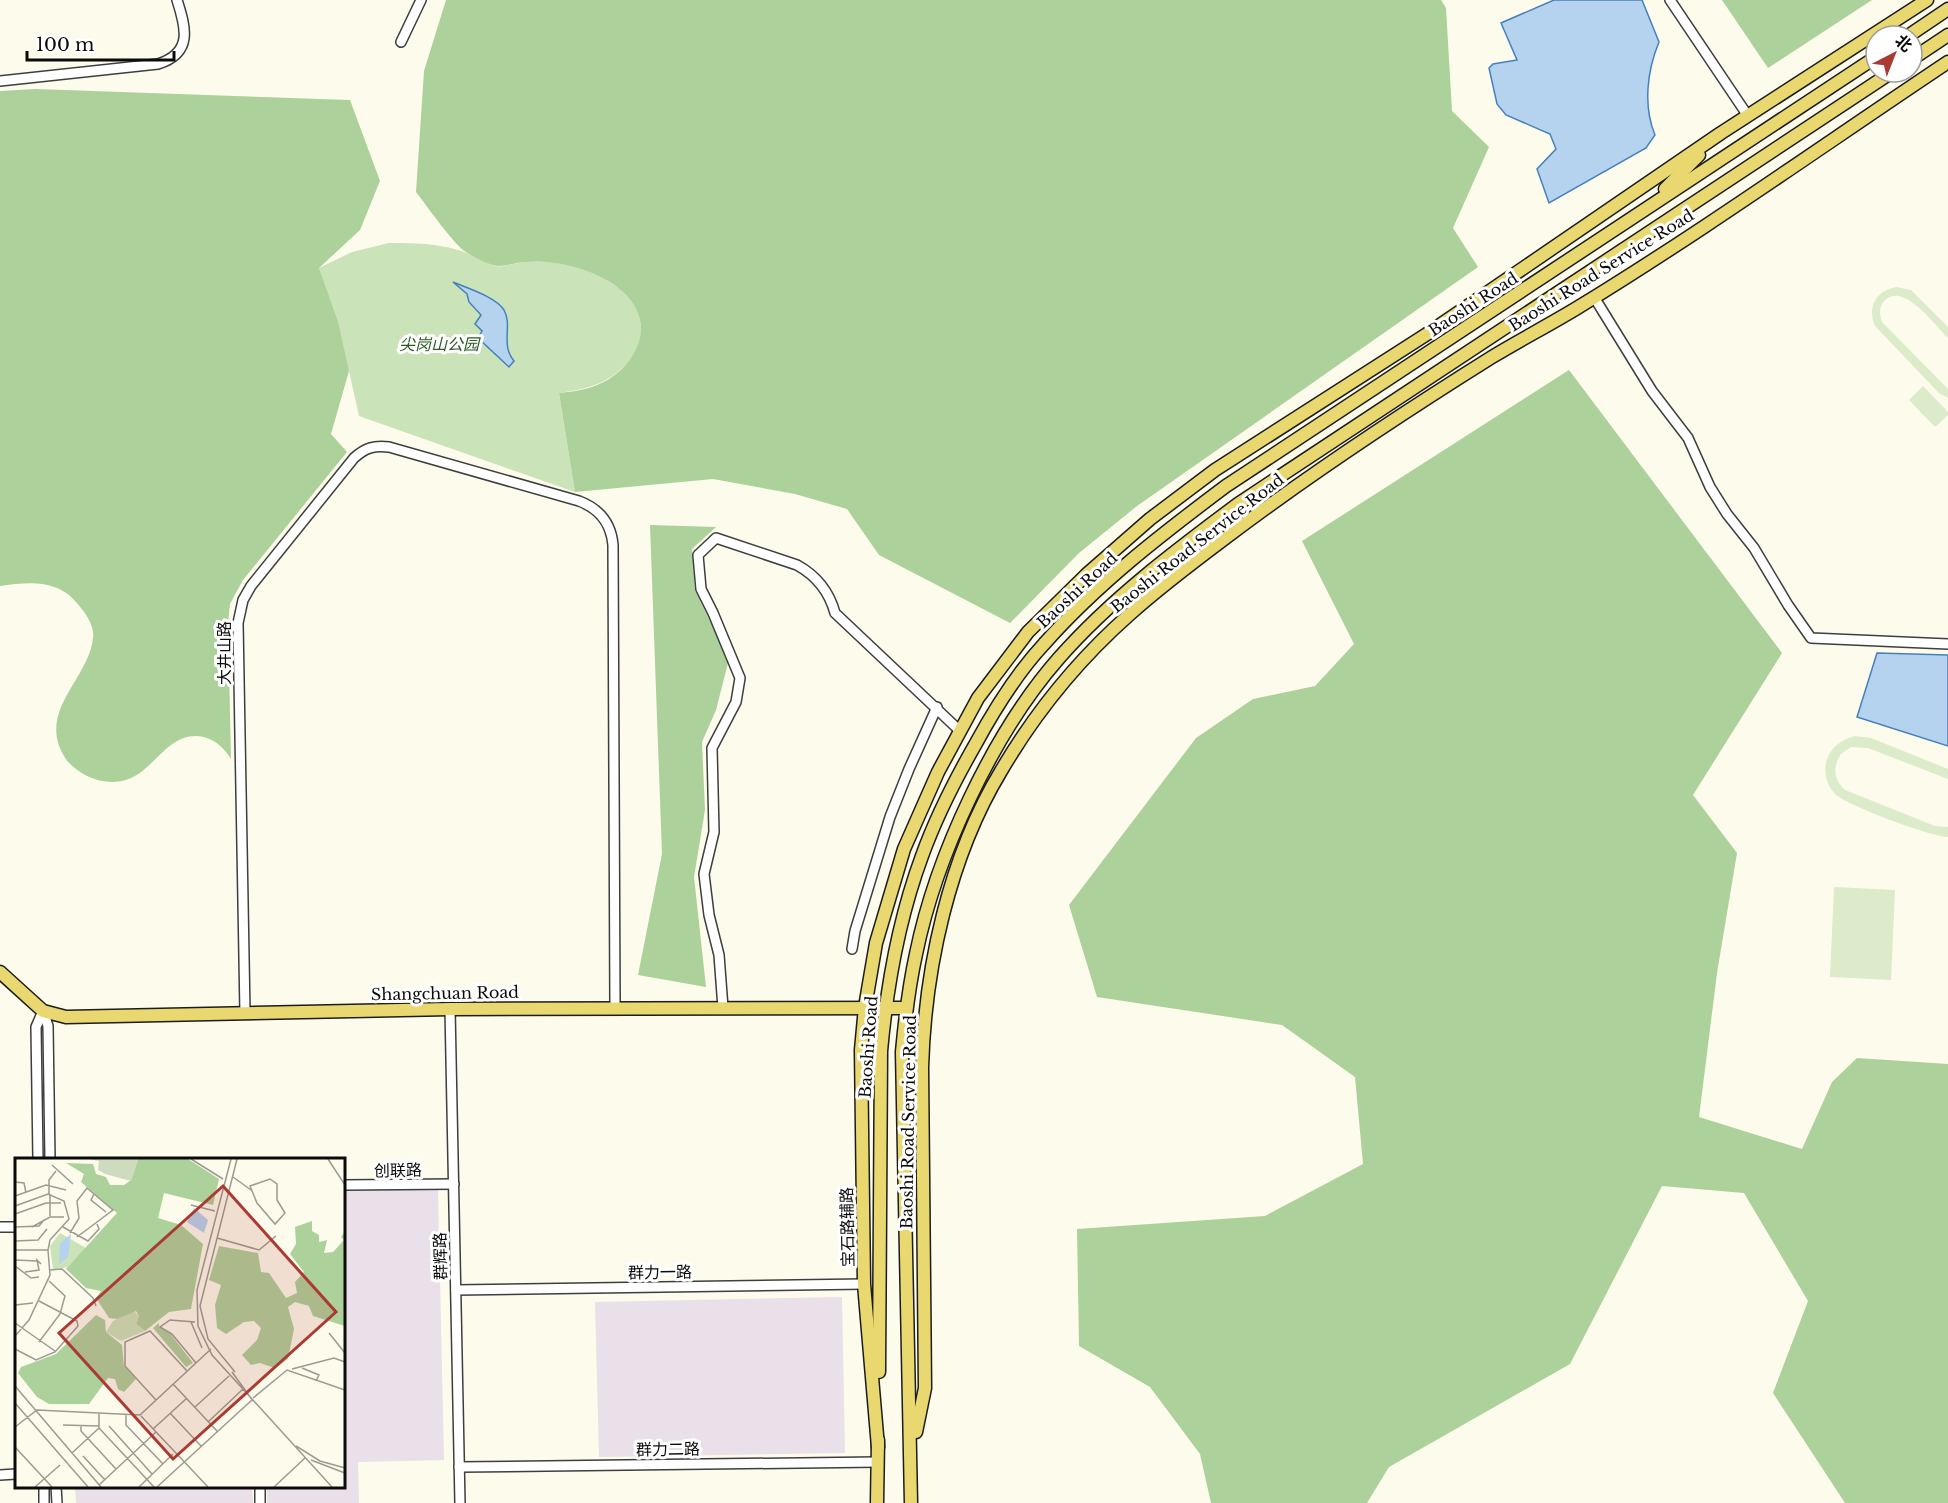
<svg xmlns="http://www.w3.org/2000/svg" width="1948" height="1503" viewBox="0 0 1948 1503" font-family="'Libre Baskerville','Noto Sans SC',serif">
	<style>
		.industrial { fill: #e9e0e9 }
		.green { fill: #cae3b9 }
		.forest { fill: #add19a }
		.pitch { fill: #dcebc9 }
		.water { fill: #b5d3ee; stroke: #4580bd; stroke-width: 1.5 }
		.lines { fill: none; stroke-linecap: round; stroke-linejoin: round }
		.minor-casing { stroke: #3e3e3e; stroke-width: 12 }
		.major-casing { stroke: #1c1c1c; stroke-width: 15 }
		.minor { stroke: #fff; stroke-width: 9 }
		.major { stroke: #e9d86f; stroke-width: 12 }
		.labels { text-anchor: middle; stroke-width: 6; stroke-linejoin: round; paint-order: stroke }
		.street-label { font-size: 16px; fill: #0b0b0b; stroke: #fff }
		.park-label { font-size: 16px; font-style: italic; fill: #295a23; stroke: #fff }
		.inset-road { fill: none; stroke: #9c9b91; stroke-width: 1.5 }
		.view { fill: #aa3b33; fill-opacity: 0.15; stroke: #aa3b33; stroke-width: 3 }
		.inset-edge { fill: none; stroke: #0b0b0b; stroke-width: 3 }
	</style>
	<rect width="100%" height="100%" fill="#fdfbeb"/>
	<g class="industrial">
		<polygon points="438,1189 444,1460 358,1462 359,1503 267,1503 267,1487 344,1486 344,1191"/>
		<polygon points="842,1297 845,1453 599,1457 595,1302"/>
		<polygon points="75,1487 252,1487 253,1503 76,1503"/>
	</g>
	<path class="green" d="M389,243C414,243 437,243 461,251C473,254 483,262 495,266C504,268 517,262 526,262C536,261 549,261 558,263C589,268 633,286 640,320C642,330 641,342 636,351C616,382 593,388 559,393L575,492L359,416L349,371L319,268L352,252Z"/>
	<g class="forest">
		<path d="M446,0H1441L1446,8L1452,111L1489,147L1453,228L1478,267L1137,506L1079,553L1010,623L879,555L847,509L795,494L713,479L575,492L559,393C583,391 604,386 622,369C635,355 644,339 640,320C632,278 563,258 526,262C517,262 508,266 499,266C490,266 474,257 466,252C455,246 426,205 416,192L424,71Z"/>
		<polygon points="1722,0 1872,0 1768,68"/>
		<path d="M36,89L350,100L380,181L360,230L319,268L338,322L349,371L331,434L347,452L243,580L230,604L228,623L231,759C224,748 217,741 204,737C171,729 156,767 131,778C118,784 101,783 87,776C78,771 69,765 64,756C37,710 89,679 93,638C95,625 84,611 76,602C57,579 27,582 0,586V91Z"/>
		<polygon points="1569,370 1782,653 1693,795 1737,853 1717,973 1699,1117 1802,1149 1832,1082 1857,1058 1948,1064 1948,1503 1845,1503 1773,1393 1808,1301 1744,1193 1662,1186 1570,1364 1389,1467 1367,1503 1211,1503 1200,1454 1150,1387 1079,1346 1077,1229 1265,1216 1363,1164 1355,1077 1282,1025 1097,997 1069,905 1196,738 1253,699 1315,686 1354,644 1302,541"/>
		<polygon points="650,525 716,527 692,549 695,591 729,659 716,710 702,742 705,810 694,877 706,987 638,975 662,854"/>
	</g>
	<g class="pitch">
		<path d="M1896,287L1911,290L1948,327V338C1935,325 1904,282 1885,300C1879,306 1879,314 1882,322L1948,389V398L1939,393L1875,326C1867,307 1876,291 1896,287Z"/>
		<polygon points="1923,386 1948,412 1948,415 1935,427 1909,400"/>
		<path d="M1855,736L1871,738L1948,769V779L1868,748L1851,747L1841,754C1832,767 1834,780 1845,790L1935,826L1948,827V837C1931,837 1846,805 1835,794C1826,784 1823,771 1827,759C1832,746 1843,739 1855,736Z"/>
		<polygon points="1834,887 1895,890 1891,980 1830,977"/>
	</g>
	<g class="water">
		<path d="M1554,0H1642L1659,42C1647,71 1643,106 1655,135L1646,148L1549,203L1537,169L1556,149L1550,134L1506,115L1497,104L1489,68L1493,64L1517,60L1501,23Z"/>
		<path d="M453,282C467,288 496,297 504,310C513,326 500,344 514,361L509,367L478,338L482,331L475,324L481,315L469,302L467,294Z"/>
		<polygon points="1877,653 1948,655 1948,746 1857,717"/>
	</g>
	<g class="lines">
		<defs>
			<g id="minor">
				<polyline points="1670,0 1748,116"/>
				<polyline points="401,42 421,0"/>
				<path d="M0,81L158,64C193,53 186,28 177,0"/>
				<polyline points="1594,297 1652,391 1688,438 1710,487 1727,514 1754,548 1788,605 1811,638 1948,644"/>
				<polyline points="852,949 855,931 890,817 909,769 937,707"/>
				<path d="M723,1008L719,955L709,915L704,874L714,832L712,748L736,702L740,678L713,613L701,589L698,555L716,538L797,565C817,576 829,591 835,613L960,731"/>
				<polyline points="450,1009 460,1503"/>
				<polyline points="43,1011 48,1026 50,1160"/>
				<path d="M245,1013L238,623L243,600L251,586L354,458C365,448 374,445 389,447L579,501C600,509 611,523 613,545L615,1008"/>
				<polyline points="38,1160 36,1027 43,1011"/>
				<polyline points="344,1185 454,1184"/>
				<polyline points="0,1227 16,1227"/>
				<polyline points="456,1290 864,1284"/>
				<polyline points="459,1467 878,1462"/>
				<polyline points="0,1475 16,1474"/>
				<polyline points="44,1486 44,1503"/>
				<polyline points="56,1486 57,1503"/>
				<polyline points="260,1486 260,1503"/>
			</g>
			<g id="major">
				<polyline points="1908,36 1948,9"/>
				<polyline points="1912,59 1948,35"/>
				<polyline points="1665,189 1699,155"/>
				<polyline points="0,972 43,1011 66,1017 450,1009 906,1008"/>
				<path d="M879,1372L881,1051C887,985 899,918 922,856C936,817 955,780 975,745C994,710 1016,674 1044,644C1097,584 1162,534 1226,486L1876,57"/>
				<path d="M916,1432L925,1388L922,1067C925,968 949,857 1001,771C1035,713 1079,659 1130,614C1160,587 1192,563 1224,539C1310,474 1401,414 1492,357C1520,340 1549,325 1577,308C1703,231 1825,144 1948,62"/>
				<polyline points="878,1447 864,1284 861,1050 865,1007 876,943 904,849 938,772 978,698 1028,632 1086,575 1150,519 1215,470 1427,334 1721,133 1927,0"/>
				<polyline points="877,1503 878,1440"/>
				<path d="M911,1503L902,1052C905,1019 909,986 916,954C936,856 993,733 1059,658C1111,599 1175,551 1238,504L1892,72"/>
			</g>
		</defs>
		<use href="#minor" class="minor-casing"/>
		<use href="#major" class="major-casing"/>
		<use href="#minor" class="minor"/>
		<use href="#major" class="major"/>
	</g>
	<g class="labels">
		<g class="street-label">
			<text transform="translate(1601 270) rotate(-32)" y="6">Baoshi Road Service Road</text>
			<text transform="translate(1473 304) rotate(-33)" y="6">Baoshi Road</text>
			<text transform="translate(1197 543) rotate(-38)" y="6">Baoshi Road Service Road</text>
			<text transform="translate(1077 590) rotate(-43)" y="6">Baoshi Road</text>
			<text transform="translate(224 653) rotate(-90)" y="6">大井山路</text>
			<text transform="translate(445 993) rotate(-1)" y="6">Shangchuan Road</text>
			<text transform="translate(868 1047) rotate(-86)" y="6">Baoshi Road</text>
			<text transform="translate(908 1122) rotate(-89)" y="6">Baoshi Road Service Road</text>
			<text transform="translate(398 1170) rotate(-1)" y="6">创联路</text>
			<text transform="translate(847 1227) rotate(-91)" y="6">宝石路辅路</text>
			<text transform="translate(440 1256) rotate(-91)" y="6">群辉路</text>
			<text transform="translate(660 1272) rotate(-1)" y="6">群力一路</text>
			<text transform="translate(668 1449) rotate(-1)" y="6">群力二路</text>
		</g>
		<g class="park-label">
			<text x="439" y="350">尖岗山公园</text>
		</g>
	</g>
	<g transform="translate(15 1158)">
		<rect width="330" height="330" fill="#fdfbeb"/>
		<path d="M45,75L71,90L53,109L38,112L35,88ZM119,153L124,158L121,166L130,173L106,183L91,174L98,163Z" fill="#cae3b9"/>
		<path d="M123,1H173L204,21L198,47L149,35L143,60L166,67L188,86L176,151L154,154L130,173L121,166L124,158L121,153L102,161L94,160L81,140L86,133L71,130L51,111L102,55L66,24L69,16L51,5L78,6L81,16L91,19L95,27H109L116,22ZM297,63V73L304,77V84L312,82L309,95L318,94L329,82L326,79L330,73V168L298,158L294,148L280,144L273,149L279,171L273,201L260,210L245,205L236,207L227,197L242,182L246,170L239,163L229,164L211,176L202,170L200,147L206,127L194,122L204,88L243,95L246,114L254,115L271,140L282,135L280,124L289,114L275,96L281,86L280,69ZM81,157L90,162L91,174L107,187L109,208L121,221L109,234L103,231L100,221L93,220L74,246H34L22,239L3,215L6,209L41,196ZM144,165V169L155,175L178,205L171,209L138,170Z" fill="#add19a"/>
		<path d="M74,1H123L116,23L90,16L83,12L84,3Z" fill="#cfdbbf"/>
		<path d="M179,50L193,62L189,75L172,64ZM56,76L53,99L44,106L45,85Z" fill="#b5d3ee"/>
		<path class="inset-road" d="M176,1L208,21M216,1L182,132L183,168L197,197L317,329M313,1L330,27M37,7L58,26M218,19L236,32M255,21L262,26V42L270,55L260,66L242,45L235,28ZM0,24L9,25L11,35M34,36V22L41,13M79,36L76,42L91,54M0,38L31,27L51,32M176,47L200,53M0,48L33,36L49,43L54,61L35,82L33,92M0,56L31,45H46M35,58V36M0,69L24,68L29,62M17,69L35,59H49M48,69L73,83L84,71L82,66M55,75L64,60L62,43L72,30L98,52L62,79M202,80L244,92L261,78M0,83L23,82L32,71M0,92H33L35,117L14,162L0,178M0,102L22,103M0,108L16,120L24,119M34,112L47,111L78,140L81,148M10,114L24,112L22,102L26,106M0,147L18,145M176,164L187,190M180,164L155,162L145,169L157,176L181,205M0,165L40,193M314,175L330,195M24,184L45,156L50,138L34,123M0,191L21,202L40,194L63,168L62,163L24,143M287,210L304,217L301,223M277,211L319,200L330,204M217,214L238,243M220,214L193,181L185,148L222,1M158,226L202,273M0,228L86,329M238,240L272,212L330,232M141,242L110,208V184L135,173L172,213M0,245L73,329M180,249L214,218M155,255L186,288M84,256V270L139,329M111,257V267L148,306M126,258L193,329M193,264L228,231M48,267L84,268M66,267V273L101,311M94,268L137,316M0,269L22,252L125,257L196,191M138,271L172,240M281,288L305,303L330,310M0,289L37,329M57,295L84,270M68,298L90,322M296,302L330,315M84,327L141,274M20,329L45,307M124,329L158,296M142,329L238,241M259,329L290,300"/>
		<path class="view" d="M208,28L321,154L158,301L44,175Z"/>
		<rect width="330" height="330" class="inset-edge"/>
	</g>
	<g transform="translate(1894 54) rotate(42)"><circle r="28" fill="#ffffff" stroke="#9d9d9d" stroke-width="1.5"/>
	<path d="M0-4.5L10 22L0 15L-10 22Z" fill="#aa3b33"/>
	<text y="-9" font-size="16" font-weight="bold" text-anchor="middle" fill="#0b0b0b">北</text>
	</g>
	<path d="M27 51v9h147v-9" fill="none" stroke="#0b0b0b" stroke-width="3"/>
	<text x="36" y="51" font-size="18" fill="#0b0b0b" stroke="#ffffff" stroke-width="4.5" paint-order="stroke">100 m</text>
</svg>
